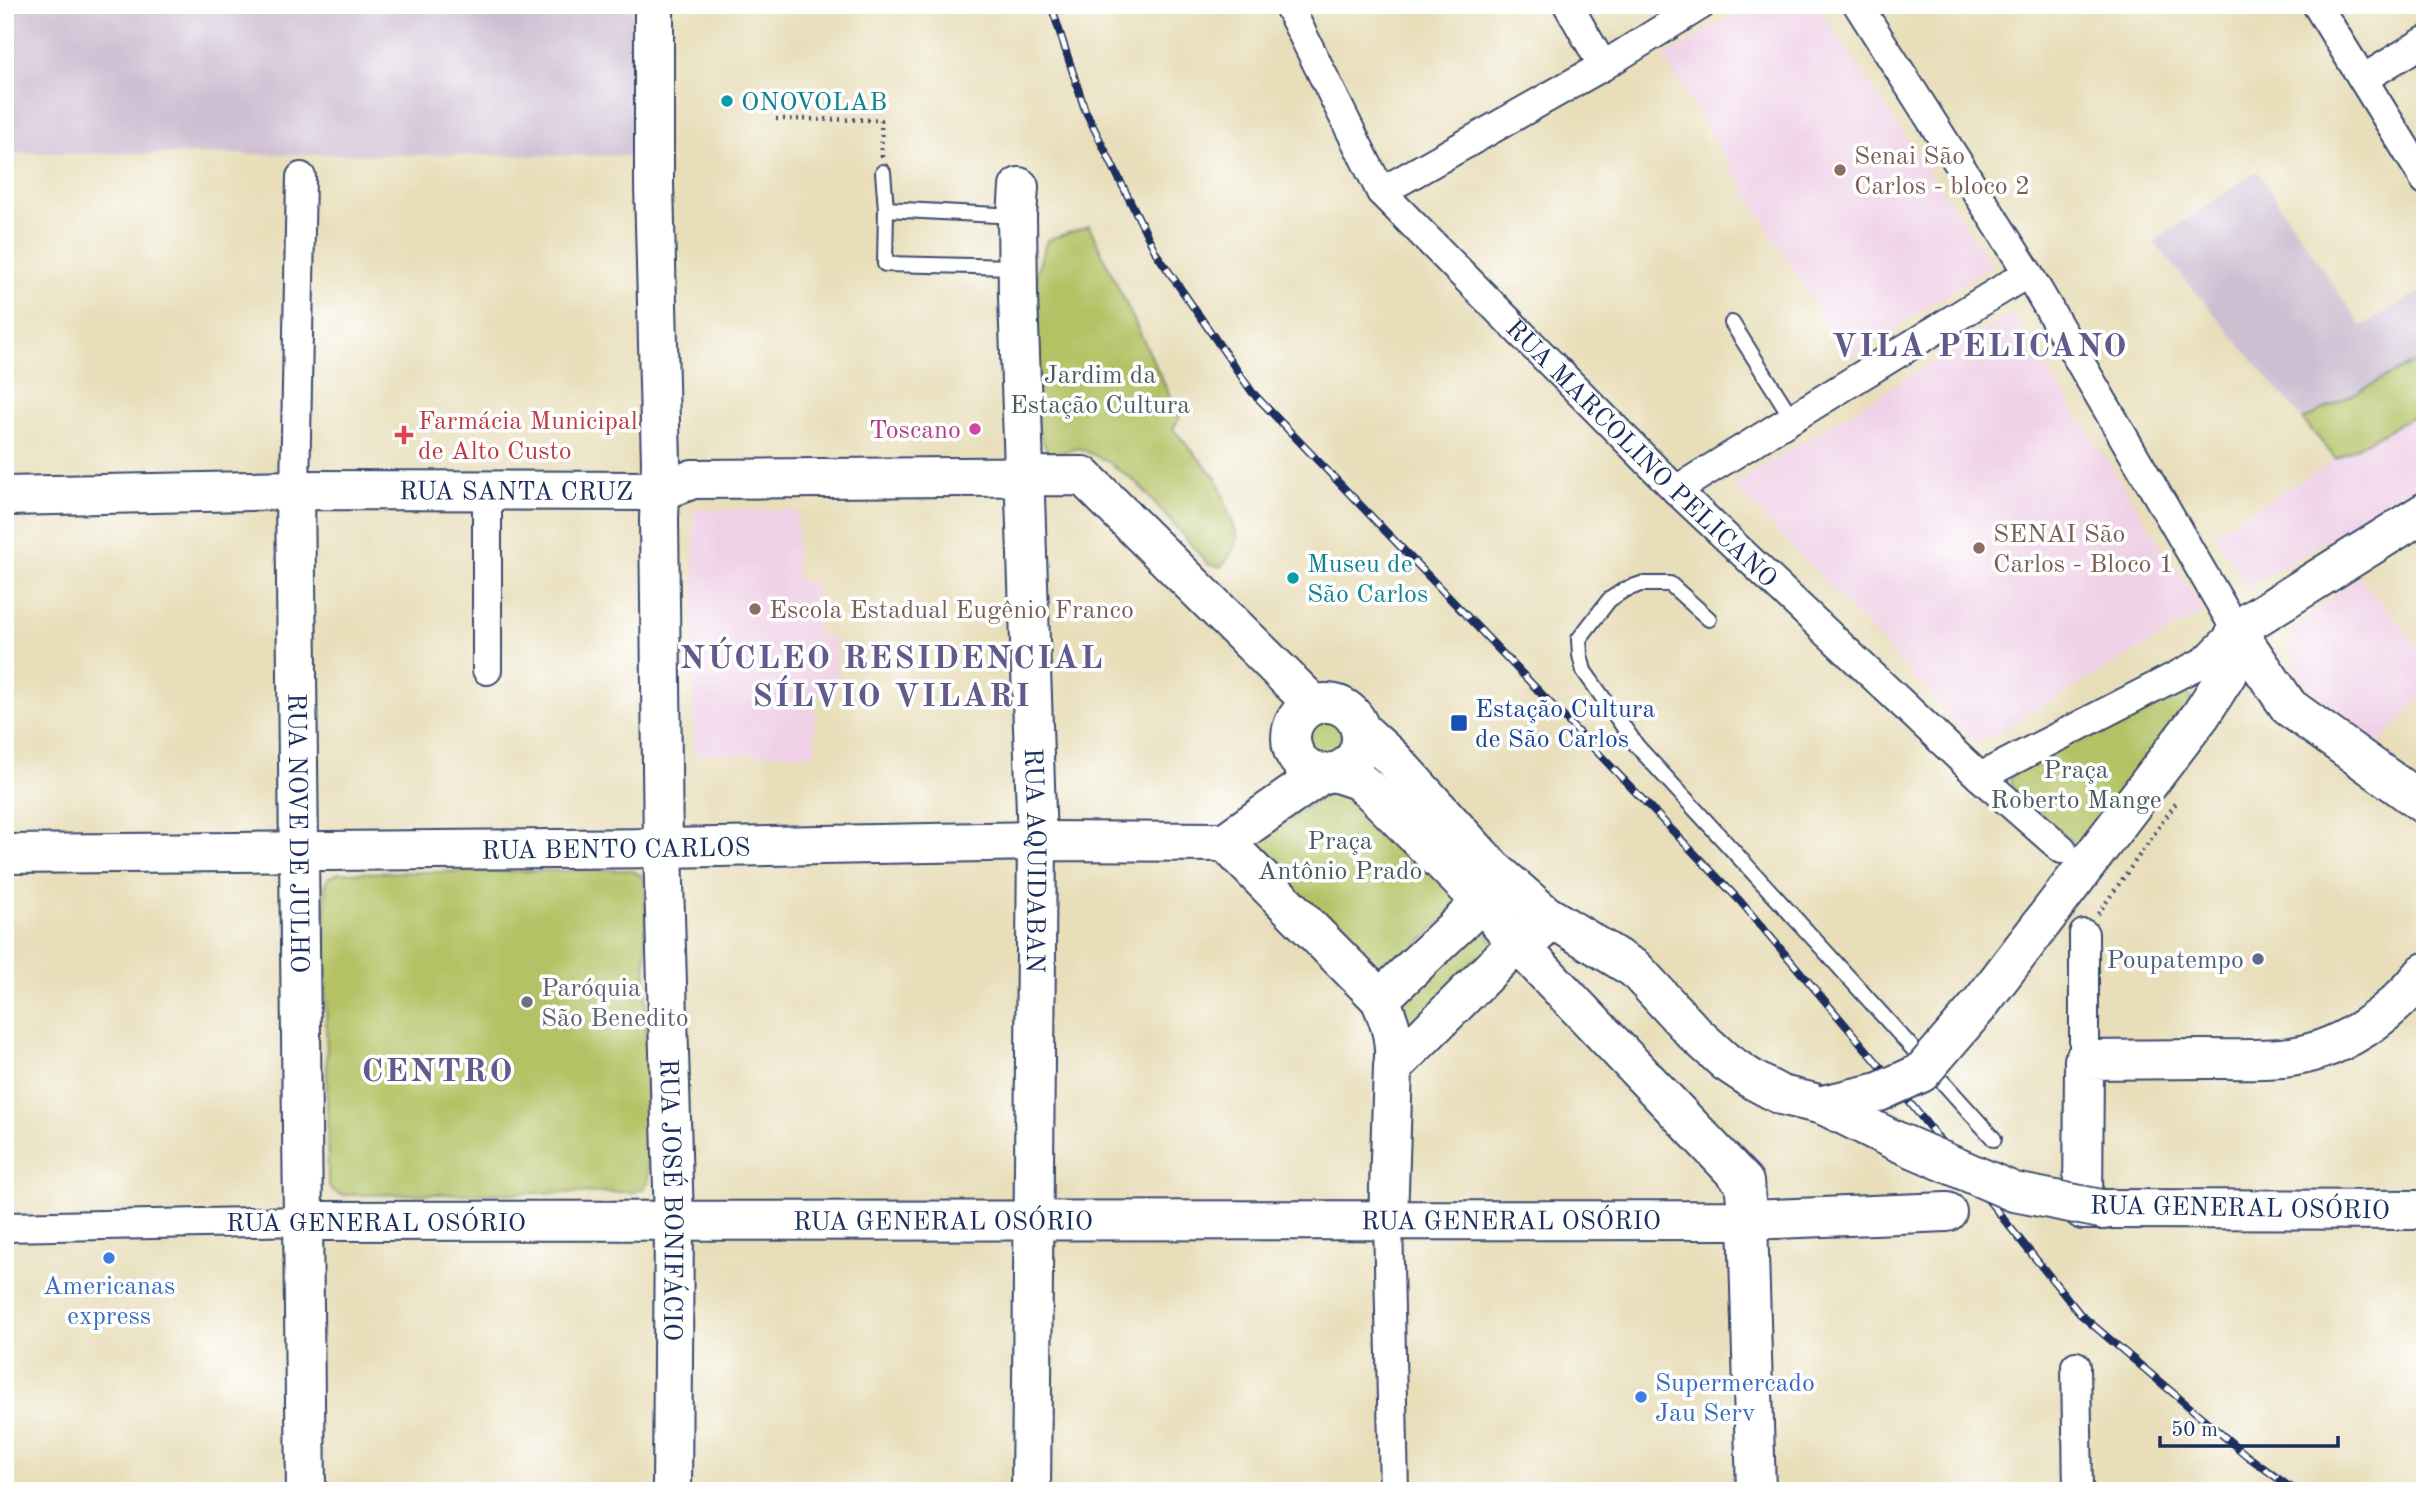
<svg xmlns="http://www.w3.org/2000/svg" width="2430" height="1496" viewBox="0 0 2430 1496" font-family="'Old Standard TT',serif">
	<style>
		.built { fill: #efd0e6 }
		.industrial { fill: #cdbed2 }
		.green { fill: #b4c265; stroke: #687862; stroke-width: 2 }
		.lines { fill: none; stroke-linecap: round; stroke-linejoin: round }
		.lane-casing { stroke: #3a496c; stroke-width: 18 }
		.street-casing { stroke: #3a496c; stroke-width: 32 }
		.secondary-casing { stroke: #3a496c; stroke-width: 42 }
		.path { stroke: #3a496c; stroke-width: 4.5; stroke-dasharray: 2 5; stroke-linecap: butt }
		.lane { stroke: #fff; stroke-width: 14 }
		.street { stroke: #fff; stroke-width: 28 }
		.secondary { stroke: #fff; stroke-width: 38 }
		.rail-casing { stroke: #1b2f5e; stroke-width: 8 }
		.rail { stroke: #fff; stroke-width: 5; stroke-dasharray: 16; stroke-linecap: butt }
		.secondary-bridge-casing { stroke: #3a496c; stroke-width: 42; stroke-linecap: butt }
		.secondary-bridge { stroke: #fff; stroke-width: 38 }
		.culture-dot { fill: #0f9aa8; stroke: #fff; stroke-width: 2.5 }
		.education-dot { fill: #8d6e63; stroke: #fff; stroke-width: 2.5 }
		.hotel-dot { fill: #d1479c; stroke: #fff; stroke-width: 2.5 }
		.health-dot { fill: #e0444e; stroke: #fff; stroke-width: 2.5 }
		.transit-dot { fill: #1a4fb4; stroke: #fff; stroke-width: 2.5 }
		.service-dot { fill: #5c6f8a; stroke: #fff; stroke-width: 2.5 }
		.worship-dot { fill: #6b7280; stroke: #fff; stroke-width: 2.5 }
		.shop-dot { fill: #3f7fe0; stroke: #fff; stroke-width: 2.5 }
		.labels { text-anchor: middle; stroke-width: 7; stroke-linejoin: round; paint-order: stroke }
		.culture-label { font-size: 26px; fill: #0d838f; stroke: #fff; text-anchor: start }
		.education-label { font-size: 26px; fill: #785e54; stroke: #fff; text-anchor: start }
		.park-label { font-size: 26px; fill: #495b60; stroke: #fff }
		.health-label { font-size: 26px; fill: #be3a42; stroke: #fff; text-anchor: start }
		.hotel-label { font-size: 26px; fill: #b23c85; stroke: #fff; text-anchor: end }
		.street-label { font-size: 26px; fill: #1b2f5e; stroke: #fff }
		.transit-label { font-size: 26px; fill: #164399; stroke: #fff; text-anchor: start }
		.service-label { font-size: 26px; fill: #4e5e75; stroke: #fff; text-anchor: end }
		.worship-label { font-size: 26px; fill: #5b616d; stroke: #fff; text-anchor: start }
		.shop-label { font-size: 26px; fill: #366cbe; stroke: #fff }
		.district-label { font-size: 33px; font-weight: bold; letter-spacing: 2px; fill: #605a8d; stroke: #fff }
	</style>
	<rect width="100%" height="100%" fill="#fff"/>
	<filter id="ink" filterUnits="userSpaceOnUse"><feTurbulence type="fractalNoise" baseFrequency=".0143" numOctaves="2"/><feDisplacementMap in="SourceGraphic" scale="14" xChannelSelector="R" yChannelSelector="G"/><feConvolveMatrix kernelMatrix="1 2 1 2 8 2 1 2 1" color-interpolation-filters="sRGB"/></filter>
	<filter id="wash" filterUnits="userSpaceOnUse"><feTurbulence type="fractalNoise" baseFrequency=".00686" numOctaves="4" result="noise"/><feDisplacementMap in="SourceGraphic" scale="28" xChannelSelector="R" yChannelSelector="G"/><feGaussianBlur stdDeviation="1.57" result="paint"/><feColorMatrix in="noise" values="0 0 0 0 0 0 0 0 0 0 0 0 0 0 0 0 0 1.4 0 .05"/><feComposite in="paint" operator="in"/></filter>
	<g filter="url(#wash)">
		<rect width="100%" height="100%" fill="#e8deb9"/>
		<g class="built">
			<polygon points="1750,5 1816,5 1992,265 1848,359 1664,57"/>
			<polygon points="2011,313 2205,612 1977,744 1734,485"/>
			<polygon points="2425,410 2425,481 2247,588 2214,533 2336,459"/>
			<polygon points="694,510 797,510 797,580 816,581 817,637 836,637 837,695 815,695 815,754 694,754"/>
			<polygon points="2358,575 2425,654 2425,693 2379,744 2304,684 2291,652 2293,632"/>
		</g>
		<g class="industrial">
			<polygon points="5,5 633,5 634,156 5,153"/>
			<polygon points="2257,171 2361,326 2425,289 2425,357 2303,420 2154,242"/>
		</g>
		<g class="green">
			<polygon points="1089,226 1180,417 1173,429 1217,479 1238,538 1233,551 1221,567 1208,564 1138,484 1107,461 1079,448 1050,456 1038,431 1037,272 1047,240"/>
			<polygon points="2425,357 2425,410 2336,459 2303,420"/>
			<polygon points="2179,688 2190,696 2191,705 2081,849 2014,790 2010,780 2017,766"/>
			<circle cx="1326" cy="739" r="19"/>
			<polygon points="1340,791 1355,795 1464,899 1380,981 1250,845 1330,792"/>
			<polygon points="631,870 642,876 645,887 648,1182 643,1189 634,1192 341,1195 331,1190 328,1182 325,887 329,877 339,873"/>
			<polygon points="1477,927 1502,948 1402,1049 1396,1005"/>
		</g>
	</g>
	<g filter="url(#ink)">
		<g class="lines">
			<defs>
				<g id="lane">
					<polyline points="883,172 886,209"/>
					<polyline points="1015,216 886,209 885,264 1016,267"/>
					<polyline points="1732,323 1792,418"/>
					<polyline points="1709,619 1670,584 1641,584 1624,590 1609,600 1579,639 1580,655 1584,671 1637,746 1824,950 1994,1139"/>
				</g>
				<g id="street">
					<path id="s1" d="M1288,5L1381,192L1676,490L1980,777L2062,849"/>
					<polyline points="1568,5 1603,66"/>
					<polyline points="1858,5 2028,273 2236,630 2205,661 1980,777"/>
					<polyline points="2317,5 2425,180"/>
					<polyline points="2363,79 2425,41"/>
					<polyline points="1381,192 1603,66 1701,5"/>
					<polyline points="295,490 301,177"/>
					<polyline points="1676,490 2028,273"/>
					<polyline points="487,491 487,670"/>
					<polyline points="2084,934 2084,1060"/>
					<polyline points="1388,1220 1394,1491"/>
					<polyline points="5,1227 303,1221"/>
					<polyline points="2076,1366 2078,1491"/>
				</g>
				<g id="secondary">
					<path id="s2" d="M654,5V184L661,463L659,519L663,848L674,1221L672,1491"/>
					<path id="s3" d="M1019,187L1017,216L1018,297L1037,841L1031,1491"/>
					<path id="s4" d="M295,490L306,1491"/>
					<path id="s5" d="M5,496L295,490L661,491L693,479L1083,476L1314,705"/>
					<polyline points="2236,630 2289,707 2425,805"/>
					<polyline points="2236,630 2425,512"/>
					<circle cx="1326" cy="738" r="35"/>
					<polyline points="1360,729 1392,758 1492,868 1546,915 1635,969 1695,1034 1726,1062 1753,1080 1781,1095 1823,1105"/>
					<polyline points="1334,772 1358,780 1371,791 1482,902 1517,943 1744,1182 1748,1220 1756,1491"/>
					<path d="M1225,842L1380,999C1390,1022 1397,1042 1393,1067L1388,1220"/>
					<polyline points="1225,842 1323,773"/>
					<path id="s6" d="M5,854L663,848L1037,841L1225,842"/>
					<polyline points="1380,999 1482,902"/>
					<polyline points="1977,1008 2201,715 2227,674 2236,630"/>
					<polyline points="1393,1067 1525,935 1539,932"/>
					<polyline points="2101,1209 2425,1210"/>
					<path d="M2104,1210H2083L2084,1060C2125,1060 2166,1059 2207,1059C2232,1059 2257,1060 2282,1058C2339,1053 2391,1015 2425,972"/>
					<path id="s7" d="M303,1221L1748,1220L1947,1212"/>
				</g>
			</defs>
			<use href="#lane" class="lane-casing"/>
			<use href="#street" class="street-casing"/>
			<use href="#secondary" class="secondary-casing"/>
			<g class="path">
				<polyline points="776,119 881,120 882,157"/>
				<polyline points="2098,914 2178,800"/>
			</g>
			<use href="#lane" class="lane"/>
			<use href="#street" class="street"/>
			<use href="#secondary" class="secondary"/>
			<defs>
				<polyline id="rail" points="1051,5 1085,110 1156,253 1252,392 1740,901 1881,1067 2080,1314 2246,1455 2295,1491"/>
			</defs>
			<use href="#rail" class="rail-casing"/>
			<use href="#rail" class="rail"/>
			<defs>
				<g id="secondary-bridge">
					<polyline points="1823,1105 1896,1141 2014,1192 2101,1209"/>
					<polyline points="1823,1105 1879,1092 1921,1073 1977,1008"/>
				</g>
			</defs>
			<use href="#secondary-bridge" class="secondary-bridge-casing"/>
			<use href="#secondary-bridge" class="secondary-bridge"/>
		</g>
	</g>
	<g class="culture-dot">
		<circle cx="727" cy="101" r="7"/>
		<circle cx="1293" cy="578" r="7"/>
	</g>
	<g class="education-dot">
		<circle cx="1840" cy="170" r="7"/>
		<circle cx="1979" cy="548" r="7"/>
		<circle cx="755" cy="609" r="7"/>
	</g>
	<circle class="hotel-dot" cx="975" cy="429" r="7"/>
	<path class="health-dot" d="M400.5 424.5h7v7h7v7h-7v7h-7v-7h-7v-7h7z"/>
	<rect class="transit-dot" x="1450" y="714" width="18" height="18" rx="3.5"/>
	<circle class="service-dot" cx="2258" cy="959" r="7"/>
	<circle class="worship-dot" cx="527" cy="1002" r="7"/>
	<g class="shop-dot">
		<circle cx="109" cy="1258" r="7"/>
		<circle cx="1641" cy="1397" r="7"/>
	</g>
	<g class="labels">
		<g class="culture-label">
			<text x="741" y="110">ONOVOLAB</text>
			<text x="1307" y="572">Museu de<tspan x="1307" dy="30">São Carlos</tspan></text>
		</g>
		<g class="education-label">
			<text x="1854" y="164">Senai São<tspan x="1854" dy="30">Carlos - bloco 2</tspan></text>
			<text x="1993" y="542">SENAI São<tspan x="1993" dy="30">Carlos - Bloco 1</tspan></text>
			<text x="769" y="618">Escola Estadual Eugênio Franco</text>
		</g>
		<g class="park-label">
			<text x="1100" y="383">Jardim da<tspan x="1100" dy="30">Estação Cultura</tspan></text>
			<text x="2076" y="778">Praça<tspan x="2076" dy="30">Roberto Mange</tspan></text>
			<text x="1340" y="849">Praça<tspan x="1340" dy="30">Antônio Prado</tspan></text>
		</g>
		<g class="health-label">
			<text x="418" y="429">Farmácia Municipal<tspan x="418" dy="30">de Alto Custo</tspan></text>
		</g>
		<g class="hotel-label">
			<text x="961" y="438">Toscano</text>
		</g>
		<g class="street-label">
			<text dy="9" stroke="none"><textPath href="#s1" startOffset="578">RUA MARCOLINO PELICANO</textPath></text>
			<text dy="9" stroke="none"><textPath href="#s5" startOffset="511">RUA SANTA CRUZ</textPath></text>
			<text dy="9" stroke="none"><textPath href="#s4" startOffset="343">RUA NOVE DE JULHO</textPath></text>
			<text dy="9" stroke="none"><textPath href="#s6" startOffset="611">RUA BENTO CARLOS</textPath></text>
			<text dy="9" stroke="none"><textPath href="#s3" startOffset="674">RUA AQUIDABAN</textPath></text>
			<text dy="9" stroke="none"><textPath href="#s2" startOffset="1195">RUA JOSÉ BONIFÁCIO</textPath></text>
			<text transform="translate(2240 1207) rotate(1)" y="9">RUA GENERAL OSÓRIO</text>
			<text dy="9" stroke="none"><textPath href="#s7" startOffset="1208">RUA GENERAL OSÓRIO</textPath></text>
			<text dy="9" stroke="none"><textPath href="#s7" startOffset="640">RUA GENERAL OSÓRIO</textPath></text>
			<text x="376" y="1231">RUA GENERAL OSÓRIO</text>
		</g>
		<g class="transit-label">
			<text x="1475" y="717">Estação Cultura<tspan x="1475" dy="30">de São Carlos</tspan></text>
		</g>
		<g class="service-label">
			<text x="2244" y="968">Poupatempo</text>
		</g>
		<g class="worship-label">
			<text x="541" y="996">Paróquia<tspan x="541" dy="30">São Benedito</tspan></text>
		</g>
		<g class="shop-label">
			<text x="109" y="1294">Americanas<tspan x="109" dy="30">express</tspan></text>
			<text x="1655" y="1391" text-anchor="start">Supermercado<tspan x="1655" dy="30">Jau Serv</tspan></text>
		</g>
		<g class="district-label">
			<text x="1980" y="356">VILA PELICANO</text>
			<text x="892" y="668">NÚCLEO RESIDENCIAL<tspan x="892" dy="38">SÍLVIO VILARI</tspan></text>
			<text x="438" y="1081">CENTRO</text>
		</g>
	</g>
	<rect width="2430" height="1496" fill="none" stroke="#fff" stroke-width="28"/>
	<path d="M2160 1436v10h178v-10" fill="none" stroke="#1b2f5e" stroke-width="3.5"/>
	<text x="2171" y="1436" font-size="21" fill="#1b2f5e" stroke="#ffffff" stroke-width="5" paint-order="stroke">50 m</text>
</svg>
